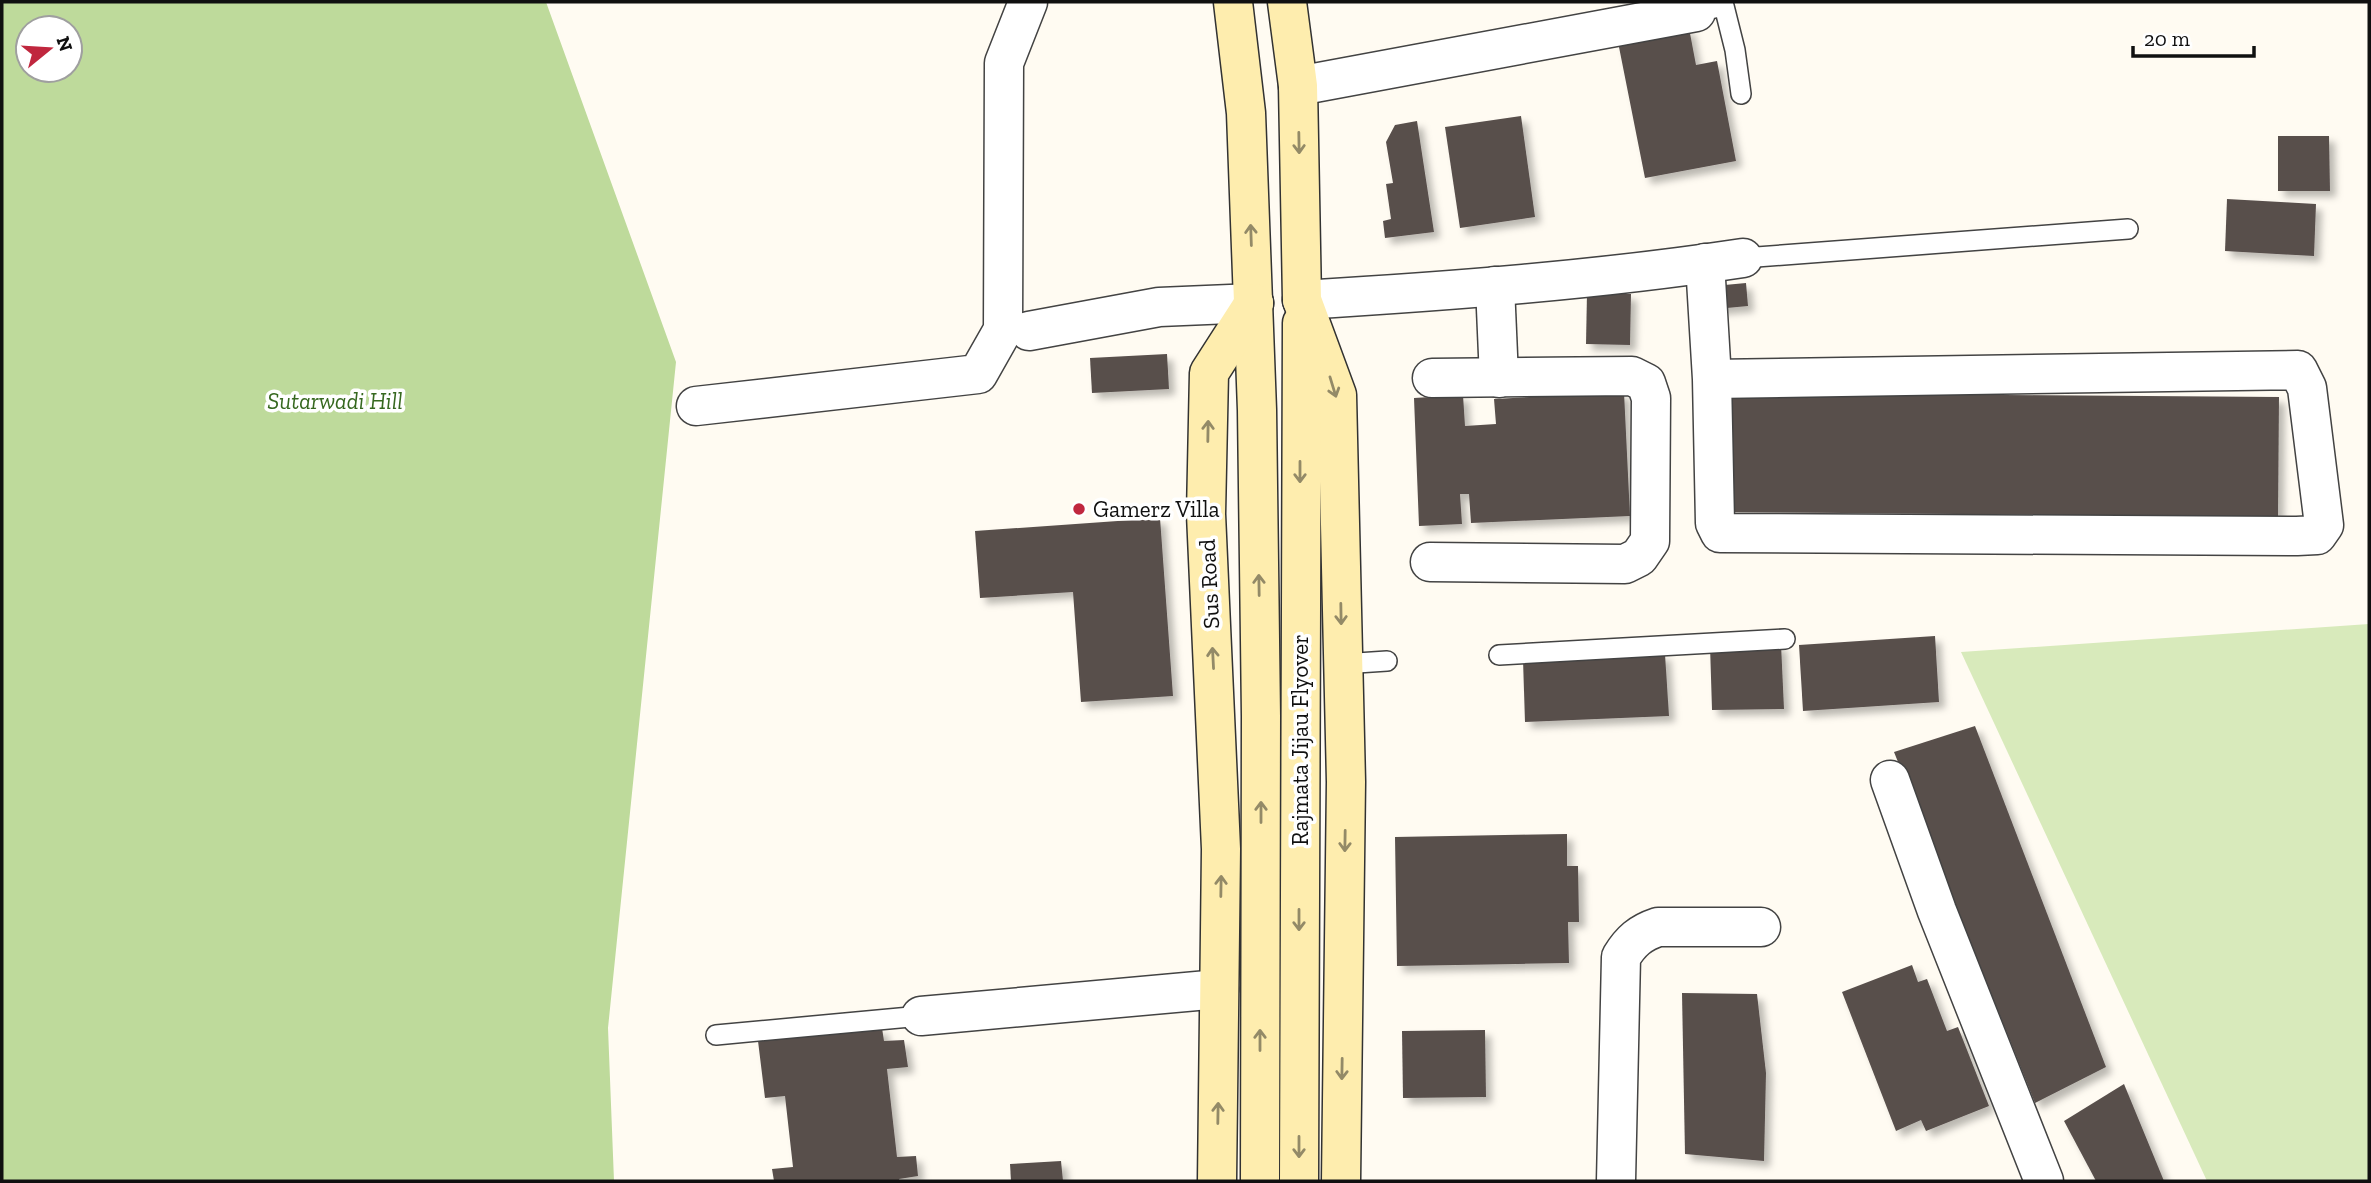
<svg xmlns="http://www.w3.org/2000/svg" width="2371" height="1183" viewBox="0 0 2371 1183" font-family="'Zilla Slab',serif">
	<style>
		.green { fill: #d8eabb }
		.forest { fill: #beda9b; fill-rule: evenodd }
		.building { fill: #584f4c; filter: url(#shadow) }
		.lines { fill: none; stroke-linecap: round; stroke-linejoin: round }
		.lane-casing { stroke: #434343; stroke-width: 22 }
		.street-casing { stroke: #434343; stroke-width: 41 }
		.secondary-casing { stroke: #323232; stroke-width: 41 }
		.lane { stroke: #fff; stroke-width: 19 }
		.street { stroke: #fff; stroke-width: 38 }
		.secondary { stroke: #feedae; stroke-width: 38 }
		.oneway { stroke: #938a67 }
		.poi-dot { fill: #c0273e; stroke: #fff; stroke-width: 2.5 }
		.labels { text-anchor: middle; stroke-width: 7; stroke-linejoin: round; paint-order: stroke }
		.park-label { font-size: 23px; font-style: italic; fill: #36681f; stroke: #fff }
		.poi-label { font-size: 23px; fill: #101010; stroke: #fff; text-anchor: start }
		.street-label { font-size: 23px; fill: #101010; stroke: #fff }
	</style>
	<defs>
		<filter id="shadow"><feDropShadow dx="6" dy="6" stdDeviation="3.5" flood-color="#0004"/></filter>
	</defs>
	<rect width="100%" height="100%" fill="#fffbf2"/>
	<polygon class="green" points="2369,624 2369,1181 2207,1181 1961,652"/>
	<path class="forest" d="M2,2H546L676,362L608,1028L614,1181H2ZM28,28H70V70H28Z"/>
	<g class="building">
		<polygon points="1689,28 1696,65 1717,61 1736,161 1645,178 1618,42"/>
		<polygon points="1521,116 1535,217 1460,228 1445,127"/>
		<polygon points="1417,121 1434,232 1385,238 1383,221 1391,219 1386,184 1393,183 1386,142 1395,125"/>
		<polygon points="2278,136 2329,136 2330,191 2278,191"/>
		<polygon points="2227,199 2316,204 2314,256 2225,251"/>
		<polygon points="1746,283 1748,306 1716,309 1714,286"/>
		<polygon points="1587,293 1631,294 1630,345 1586,344"/>
		<polygon points="1167,354 1169,389 1092,393 1090,358"/>
		<polygon points="1624,392 1630,516 1471,523 1469,494 1460,494 1462,524 1419,526 1414,398 1463,395 1465,426 1496,424 1494,399"/>
		<polygon points="1727,393 2279,397 2278,517 1727,512"/>
		<polygon points="1160,518 1173,696 1081,702 1073,592 980,598 975,531"/>
		<polygon points="1935,636 1939,702 1803,711 1799,645"/>
		<polygon points="1781,644 1784,709 1712,710 1710,646"/>
		<polygon points="1665,654 1669,716 1525,722 1523,660"/>
		<polygon points="1975,726 2106,1067 2035,1103 1894,752"/>
		<polygon points="1567,834 1567,866 1578,866 1579,922 1568,922 1569,963 1397,966 1395,837"/>
		<polygon points="1912,965 1918,982 1927,979 1947,1031 1958,1027 1989,1106 1926,1131 1921,1120 1896,1131 1842,992"/>
		<polygon points="1682,993 1757,994 1766,1073 1764,1161 1685,1154"/>
		<polygon points="882,1028 884,1041 904,1040 908,1067 887,1069 897,1157 916,1156 918,1176 899,1179 900,1181 774,1181 772,1169 793,1167 785,1096 765,1098 758,1041"/>
		<polygon points="1485,1030 1486,1097 1403,1098 1402,1031"/>
		<polygon points="2124,1084 2164,1181 2096,1181 2064,1121"/>
		<polygon points="1061,1161 1063,1181 1011,1181 1010,1164"/>
	</g>
	<g class="lines">
		<defs>
			<g id="lane">
				<polyline points="1696,12 1724,6 1735,50 1741,94"/>
				<polyline points="1743,258 2128,229"/>
				<polyline points="1499,655 1785,639"/>
				<polyline points="1342,664 1387,661"/>
				<polyline points="716,1035 921,1016"/>
			</g>
			<g id="street">
				<polyline points="1298,86 1696,12"/>
				<polyline points="1705,263 1712,379 2298,370 2307,388 2324,525 2317,535 2297,536 1720,533 1715,523 1712,379"/>
				<polyline points="1495,286 1499,378"/>
				<path d="M1302,300C1450,291 1597,280 1743,258"/>
				<polyline points="1029,331 1159,307 1254,303"/>
				<polyline points="696,406 978,374 1003,330 1004,63 1028,2"/>
				<polyline points="1430,562 1625,564 1639,557 1650,541 1651,398 1646,383 1632,376 1432,378"/>
				<polyline points="1890,780 1937,911 2044,1181"/>
				<polyline points="921,1016 1219,989"/>
				<path d="M1616,1181L1621,957C1631,941 1640,933 1658,927H1761"/>
			</g>
			<g id="secondary">
				<polyline points="1233,2 1246,113 1257,410 1261,716 1260,1181"/>
				<polyline points="1287,2 1298,86 1302,300 1337,395 1346,782 1341,1181"/>
				<polyline points="1217,1181 1221,849 1206,514 1209,373 1254,303"/>
				<polyline points="1299,1181 1302,323"/>
			</g>
		</defs>
		<use href="#lane" class="lane-casing"/>
		<use href="#street" class="street-casing"/>
		<use href="#secondary" class="secondary-casing"/>
		<use href="#lane" class="lane"/>
		<use href="#street" class="street"/>
		<use href="#secondary" class="secondary"/>
	</g>
	<defs><path id="oneway-shaft" d="M-6 0H5M1.5-3L5.5 0L1.5 3" fill="none" stroke-width="1.6" stroke-linecap="round" stroke-linejoin="round" transform="scale(1.75)"/></defs>
	<g class="oneway">
		<use href="#oneway-shaft" transform="translate(1299 143) rotate(89)"/>
		<use href="#oneway-shaft" transform="translate(1251 235) rotate(-92)"/>
		<use href="#oneway-shaft" transform="translate(1333 387) rotate(73)"/>
		<use href="#oneway-shaft" transform="translate(1208 431) rotate(-89)"/>
		<use href="#oneway-shaft" transform="translate(1300 472) rotate(90)"/>
		<use href="#oneway-shaft" transform="translate(1259 585) rotate(-91)"/>
		<use href="#oneway-shaft" transform="translate(1341 614) rotate(89)"/>
		<use href="#oneway-shaft" transform="translate(1213 658) rotate(-93)"/>
		<use href="#oneway-shaft" transform="translate(1261 812) rotate(-90)"/>
		<use href="#oneway-shaft" transform="translate(1345 841) rotate(91)"/>
		<use href="#oneway-shaft" transform="translate(1221 886) rotate(-89)"/>
		<use href="#oneway-shaft" transform="translate(1299 920) rotate(90)"/>
		<use href="#oneway-shaft" transform="translate(1260 1040) rotate(-90)"/>
		<use href="#oneway-shaft" transform="translate(1342 1069) rotate(91)"/>
		<use href="#oneway-shaft" transform="translate(1218 1113) rotate(-89)"/>
		<use href="#oneway-shaft" transform="translate(1299 1147) rotate(90)"/>
	</g>
	<circle class="poi-dot" cx="1079" cy="509" r="7"/>
	<g class="labels">
		<g class="park-label">
			<text x="335" y="409">Sutarwadi Hill</text>
		</g>
		<g class="poi-label">
			<text x="1093" y="517">Gamerz Villa</text>
		</g>
		<g class="street-label">
			<text transform="translate(1209 584) rotate(-93)" y="8">Sus Road</text>
			<text transform="translate(1300 740) rotate(-90)" y="8">Rajmata Jijau Flyover</text>
		</g>
	</g>
	<rect width="2371" height="1183" fill="none" stroke="#101010" stroke-width="7"/>
	<g transform="translate(49 49) rotate(72)"><circle r="33" fill="#ffffff" stroke="#9f9f9f" stroke-width="2"/>
	<path d="M0-5L12 26L0 18L-12 26Z" fill="#c0273e"/>
	<text y="-10" font-size="19" font-weight="bold" text-anchor="middle" fill="#101010">N</text>
	</g>
	<path d="M2133 46v10h121v-10" fill="none" stroke="#101010" stroke-width="3.5"/>
	<text x="2144" y="46" font-size="21" fill="#101010" stroke="#ffffff" stroke-width="5" paint-order="stroke">20 m</text>
</svg>
